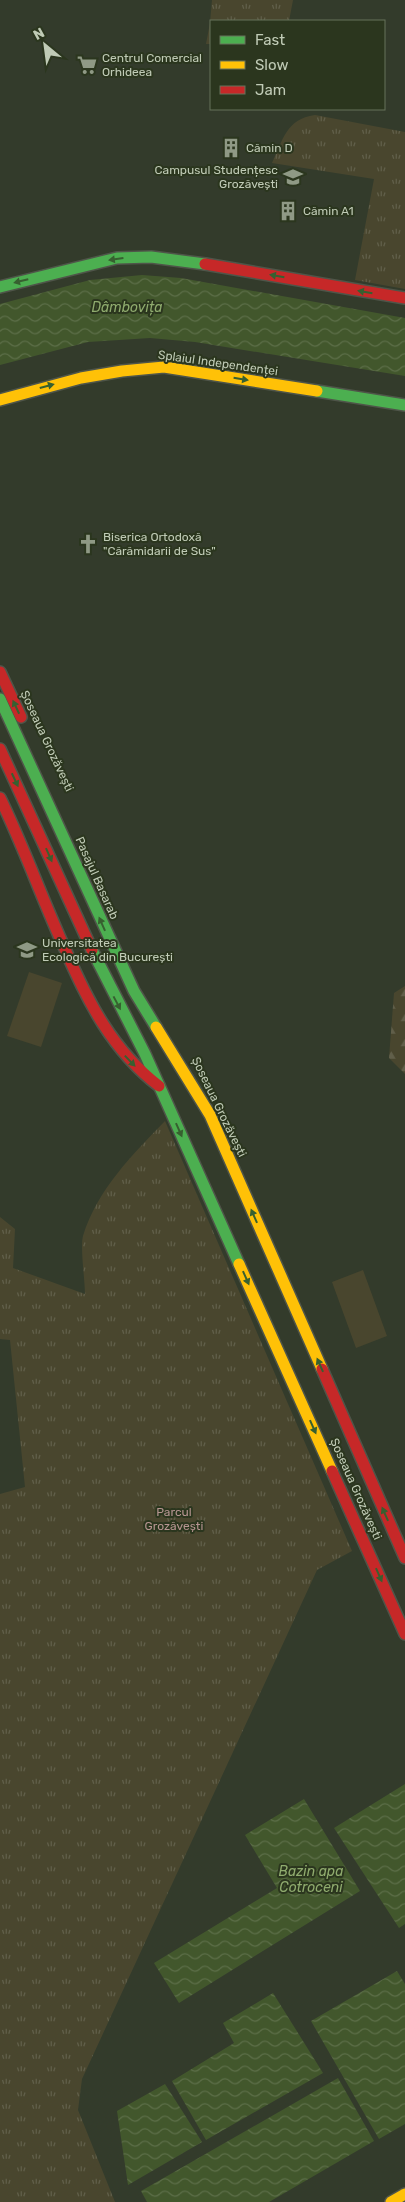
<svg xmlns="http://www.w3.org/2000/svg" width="405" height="2202" viewBox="0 0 405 2202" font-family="Rubik,sans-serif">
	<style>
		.grass { fill: url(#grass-tufts) }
		.forest { fill: url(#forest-firs) }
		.pitch { fill: #49462e }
		.water { fill: url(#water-waves) }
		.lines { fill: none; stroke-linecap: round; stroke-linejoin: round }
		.fast-casing { stroke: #4f5549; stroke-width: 14 }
		.slow-casing { stroke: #4f5549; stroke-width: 14 }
		.jam-casing { stroke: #4f5549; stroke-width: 14 }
		.fast { stroke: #4caf50; stroke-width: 11 }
		.slow { stroke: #ffc107; stroke-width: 11 }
		.jam { stroke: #c62828; stroke-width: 11 }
		.oneway { fill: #376030 }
		.labels { text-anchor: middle; stroke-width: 4; stroke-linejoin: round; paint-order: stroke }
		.poi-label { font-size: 12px; fill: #c0cbb6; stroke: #2b361e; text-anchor: start }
		.street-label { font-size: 12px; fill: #c0cbb6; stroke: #2b361e }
		.park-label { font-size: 12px; fill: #b69591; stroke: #2b361e }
		.water-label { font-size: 14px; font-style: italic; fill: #8fab6e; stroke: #2b361e }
	</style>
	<defs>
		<pattern id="grass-tufts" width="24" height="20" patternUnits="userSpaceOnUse" patternTransform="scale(1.25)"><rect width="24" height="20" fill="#49462e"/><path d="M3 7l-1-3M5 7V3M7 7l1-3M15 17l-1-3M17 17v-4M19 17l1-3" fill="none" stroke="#615f4a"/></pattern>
		<pattern id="forest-firs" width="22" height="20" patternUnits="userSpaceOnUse" patternTransform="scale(1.25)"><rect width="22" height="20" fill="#49462e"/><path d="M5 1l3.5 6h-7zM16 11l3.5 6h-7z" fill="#615f4a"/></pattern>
		<pattern id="water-waves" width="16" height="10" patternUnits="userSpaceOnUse" patternTransform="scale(1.25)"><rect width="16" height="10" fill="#42572c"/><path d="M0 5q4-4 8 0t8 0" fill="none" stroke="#5c6e48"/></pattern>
	</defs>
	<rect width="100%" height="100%" fill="#333b2b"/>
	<g class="grass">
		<polygon points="212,0 293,0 289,21 211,21 211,44 206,44 210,23"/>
		<path d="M315,115L405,132V289L355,280L374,179L272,163C283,140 286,119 315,115Z"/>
		<path d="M165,1121L352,1551L317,1570L82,2079L78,2110L115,2202H0V1494L25,1487L10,1340L0,1339V1217L15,1229L13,1268L85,1294C85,1280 80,1248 83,1236C97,1190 133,1154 165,1121Z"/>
	</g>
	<polygon class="forest" points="405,986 405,1074 389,1058 394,993"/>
	<g class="pitch">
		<polygon points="29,972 62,983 41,1047 7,1036"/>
		<polygon points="363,1270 387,1336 356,1348 332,1282"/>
	</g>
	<g class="water">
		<polygon points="142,275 181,278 405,318 405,376 195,342 150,338 88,342 0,365 0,304 90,280"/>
		<polygon points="405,1784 405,1924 399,1928 334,1828"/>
		<polygon points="304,1799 360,1891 179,2003 154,1963 277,1888 245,1835"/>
		<polygon points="397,1971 405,1984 405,2124 379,2139 311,2021"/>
		<polygon points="273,1993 323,2073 206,2140 172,2081 234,2043 223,2023"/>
		<polygon points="338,2078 374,2141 269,2202 147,2202 141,2191"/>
		<polygon points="165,2084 202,2142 128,2185 117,2111"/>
	</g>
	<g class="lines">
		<defs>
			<g id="fast">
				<polyline points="0,287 117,258 151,257 205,264"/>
				<polyline points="317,391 405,405"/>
				<polyline points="0,699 134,991 156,1027"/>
				<polyline points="92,950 145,1054 239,1264"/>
			</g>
			<g id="slow">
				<polyline points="0,400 81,378 122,371 164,367 317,391"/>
				<polyline points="156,1027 210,1115 322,1369"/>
				<polyline points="239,1264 332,1471"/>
				<polyline points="391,2202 405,2194"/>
			</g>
			<g id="jam">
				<polyline points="205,264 405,298"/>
				<polyline points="0,672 21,717"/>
				<polyline points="0,749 92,950"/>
				<path d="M0,798C24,847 42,899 65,949C88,1002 112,1050 159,1086"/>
				<polyline points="322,1369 405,1558"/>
				<polyline points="332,1471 405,1634"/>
			</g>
		</defs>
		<use href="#fast" class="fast-casing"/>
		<use href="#slow" class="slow-casing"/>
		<use href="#jam" class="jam-casing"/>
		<use href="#fast" class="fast"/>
		<use href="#slow" class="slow"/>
		<use href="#jam" class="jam"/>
	</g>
	<defs><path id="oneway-solid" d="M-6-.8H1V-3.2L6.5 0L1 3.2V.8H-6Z" transform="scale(1.25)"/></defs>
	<g class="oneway">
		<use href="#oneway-solid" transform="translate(116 259) rotate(172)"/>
		<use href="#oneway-solid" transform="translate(277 276) rotate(-170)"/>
		<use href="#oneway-solid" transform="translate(21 281) rotate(166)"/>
		<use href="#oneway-solid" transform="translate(365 292) rotate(-170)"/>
		<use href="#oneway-solid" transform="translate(241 379) rotate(9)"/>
		<use href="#oneway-solid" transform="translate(47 386) rotate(-15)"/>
		<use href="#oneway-solid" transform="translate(16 707) rotate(-115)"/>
		<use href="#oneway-solid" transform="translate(15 780) rotate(65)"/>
		<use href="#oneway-solid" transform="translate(49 855) rotate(66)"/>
		<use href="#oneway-solid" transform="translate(102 924) rotate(-114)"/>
		<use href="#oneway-solid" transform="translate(117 1003) rotate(62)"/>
		<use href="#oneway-solid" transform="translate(130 1061) rotate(46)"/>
		<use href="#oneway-solid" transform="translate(179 1130) rotate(66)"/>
		<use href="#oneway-solid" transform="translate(254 1216) rotate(-114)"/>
		<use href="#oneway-solid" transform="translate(246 1278) rotate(66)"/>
		<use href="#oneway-solid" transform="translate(320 1365) rotate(-114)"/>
		<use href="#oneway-solid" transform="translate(313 1427) rotate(66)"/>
		<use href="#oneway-solid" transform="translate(385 1514) rotate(-114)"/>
		<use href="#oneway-solid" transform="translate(379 1575) rotate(66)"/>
	</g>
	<defs>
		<symbol id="supermarket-bare" viewBox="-9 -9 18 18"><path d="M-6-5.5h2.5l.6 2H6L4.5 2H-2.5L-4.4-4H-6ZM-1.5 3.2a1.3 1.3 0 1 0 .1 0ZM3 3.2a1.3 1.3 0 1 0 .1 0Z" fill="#8f9985" stroke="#2b361e" stroke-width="2.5" paint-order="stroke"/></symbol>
		<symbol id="building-bare" viewBox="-9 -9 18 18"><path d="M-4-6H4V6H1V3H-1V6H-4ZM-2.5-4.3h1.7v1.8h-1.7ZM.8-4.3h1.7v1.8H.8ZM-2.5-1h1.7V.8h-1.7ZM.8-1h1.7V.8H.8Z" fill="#8f9985" stroke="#2b361e" stroke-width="2.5" paint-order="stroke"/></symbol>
		<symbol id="university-bare" viewBox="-9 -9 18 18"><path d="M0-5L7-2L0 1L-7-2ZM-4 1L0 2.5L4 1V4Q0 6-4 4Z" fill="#8f9985" stroke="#2b361e" stroke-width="2.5" paint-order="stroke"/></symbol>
		<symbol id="church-bare" viewBox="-9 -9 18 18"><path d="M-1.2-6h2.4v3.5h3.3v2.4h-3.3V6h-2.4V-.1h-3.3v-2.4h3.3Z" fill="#8f9985" stroke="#2b361e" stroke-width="2.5" paint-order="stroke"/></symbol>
	</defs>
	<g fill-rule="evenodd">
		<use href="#supermarket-bare" x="73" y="51" width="28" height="28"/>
		<use href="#building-bare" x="217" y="134" width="28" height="28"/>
		<use href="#university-bare" x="279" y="163" width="28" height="28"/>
		<use href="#building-bare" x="274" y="197" width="28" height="28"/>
		<use href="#church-bare" x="74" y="530" width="28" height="28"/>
		<use href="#university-bare" x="13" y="936" width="28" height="28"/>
	</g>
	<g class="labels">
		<g class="poi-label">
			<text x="102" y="62">Centrul Comercial<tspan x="102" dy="14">Orhideea</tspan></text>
			<text x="246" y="152">Cămin D</text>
			<text x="278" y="174" text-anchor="end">Campusul Studențesc<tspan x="278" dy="14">Grozăvești</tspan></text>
			<text x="303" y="215">Cămin A1</text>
			<text x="103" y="541">Biserica Ortodoxă<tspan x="103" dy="14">"Cărămidarii de Sus"</tspan></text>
			<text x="42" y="947">Universitatea<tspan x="42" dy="14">Ecologică din București</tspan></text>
		</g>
		<g class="street-label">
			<text transform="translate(218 363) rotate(8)" y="4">Splaiul Independenței</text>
			<text transform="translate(47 741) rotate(65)" y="4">Șoseaua Grozăvești</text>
			<text transform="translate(97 878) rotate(66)" y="4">Pasajul Basarab</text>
			<text transform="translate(219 1107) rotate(64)" y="4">Șoseaua Grozăvești</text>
			<text transform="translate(356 1489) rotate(66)" y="4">Șoseaua Grozăvești</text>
		</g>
		<g class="park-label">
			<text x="174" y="1516">Parcul<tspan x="174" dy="14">Grozăvești</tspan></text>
		</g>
		<g class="water-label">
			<text x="127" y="312">Dâmbovița</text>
			<text x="311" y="1876">Bazin apa<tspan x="311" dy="16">Cotroceni</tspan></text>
		</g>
	</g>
	<rect x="210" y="20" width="175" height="90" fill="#2b361e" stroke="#67725b"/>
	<rect x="220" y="36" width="25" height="8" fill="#4caf50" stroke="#67725b"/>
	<text x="255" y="45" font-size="15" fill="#c0cbb6">Fast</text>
	<rect x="220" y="61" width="25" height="8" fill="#ffc107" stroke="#67725b"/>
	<text x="255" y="70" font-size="15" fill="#c0cbb6">Slow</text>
	<rect x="220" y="86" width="25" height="8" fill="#c62828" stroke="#67725b"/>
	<text x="255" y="95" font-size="15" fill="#c0cbb6">Jam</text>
	<g transform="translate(45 45) rotate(331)" stroke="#2b361e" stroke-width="4" paint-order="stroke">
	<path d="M0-4L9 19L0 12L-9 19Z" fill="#c0cbb6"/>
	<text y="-8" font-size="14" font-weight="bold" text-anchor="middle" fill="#c0cbb6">N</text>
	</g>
</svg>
